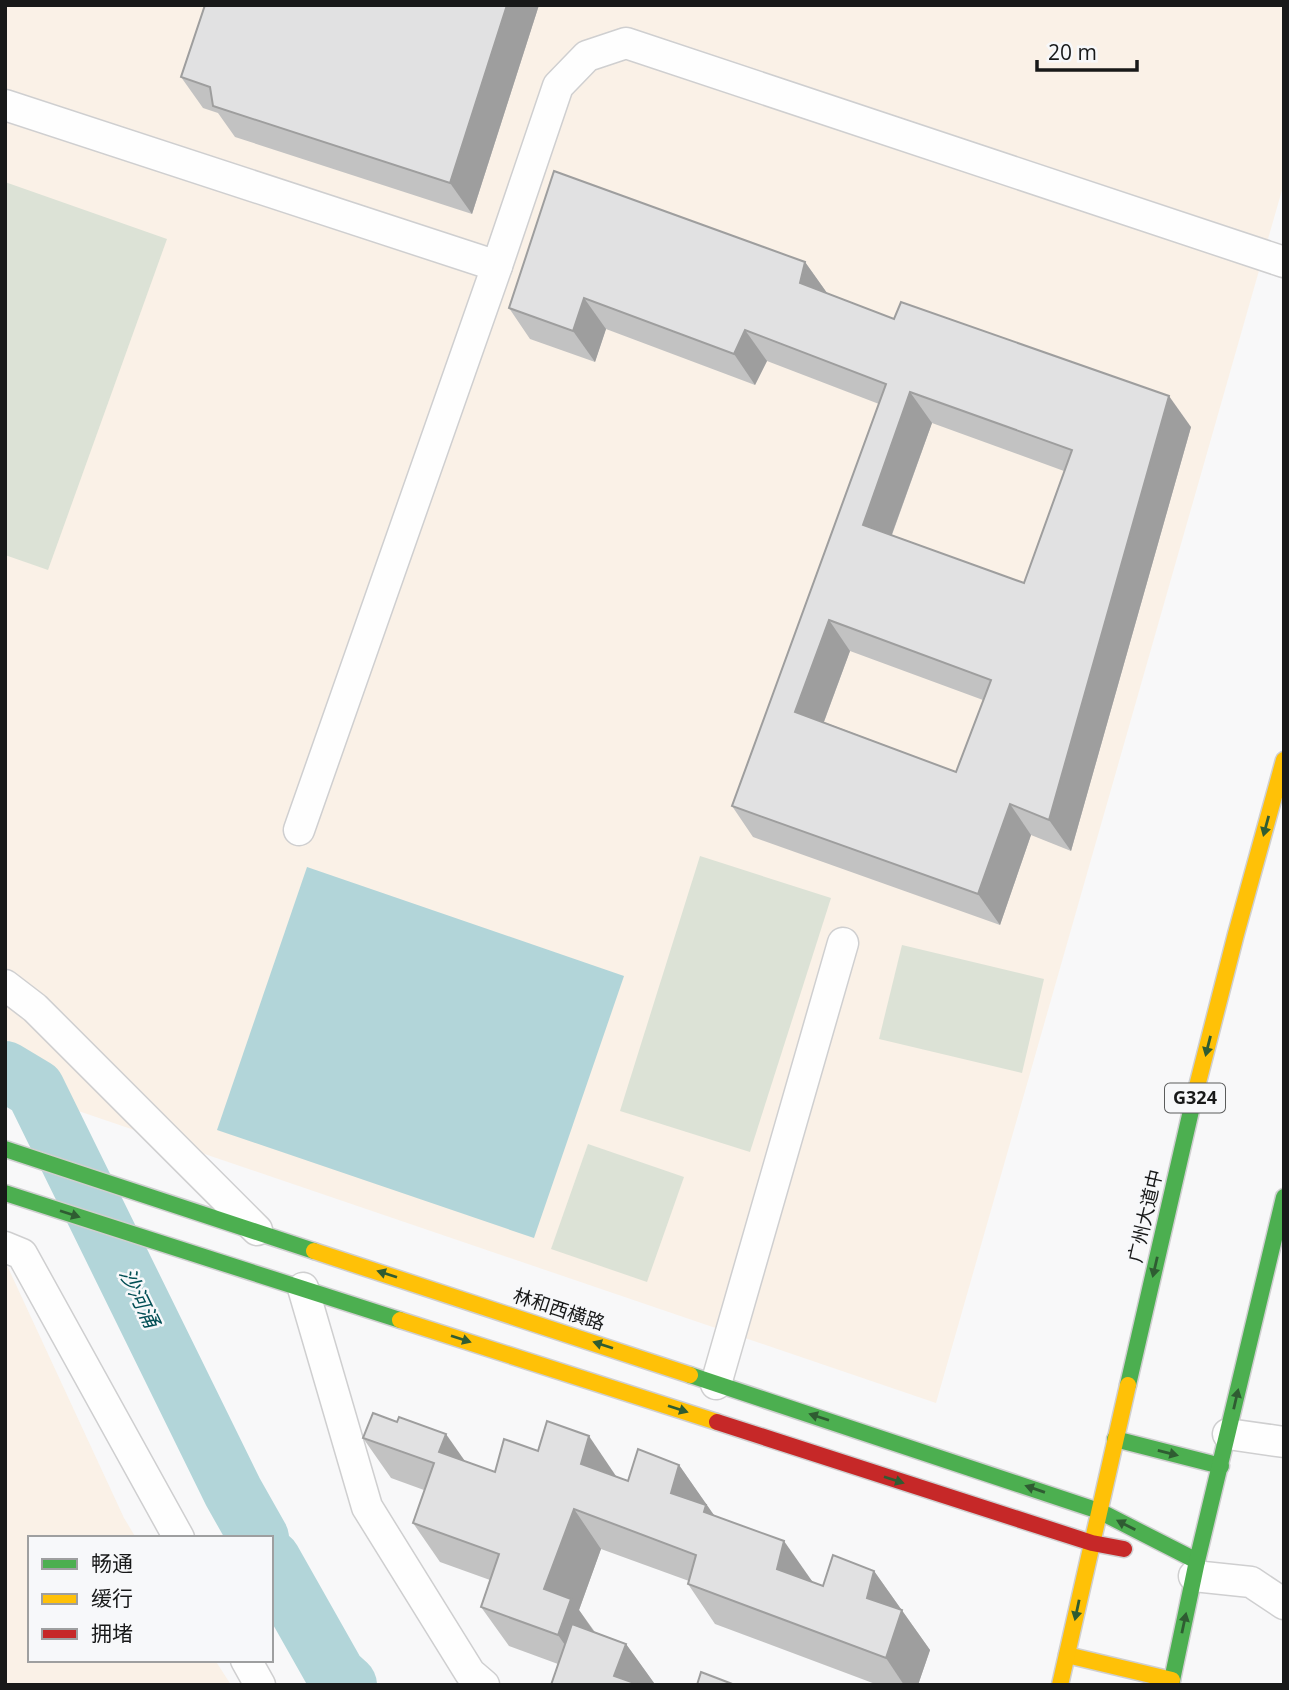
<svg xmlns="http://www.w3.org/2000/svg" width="1289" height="1690" viewBox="0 0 1289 1690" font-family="'Open Sans','Noto Sans SC',sans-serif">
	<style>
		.education { fill: #faf1e7 }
		.green { fill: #dce2d6 }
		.water { fill: #b2d5d9 }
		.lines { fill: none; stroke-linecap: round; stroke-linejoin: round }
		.river { stroke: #b2d5d9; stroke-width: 60 }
		.street-casing { stroke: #cfcfd0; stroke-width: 33 }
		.fast-casing { stroke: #cfcfd0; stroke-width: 19 }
		.slow-casing { stroke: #cfcfd0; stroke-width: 19 }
		.jam-casing { stroke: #cfcfd0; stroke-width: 19 }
		.street { stroke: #fefefe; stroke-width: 30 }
		.fast { stroke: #4caf50; stroke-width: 16 }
		.slow { stroke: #ffc107; stroke-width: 16 }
		.jam { stroke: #c62828; stroke-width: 16 }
		.wall { fill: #c2c2c2; fill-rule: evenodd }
		.shaded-wall { fill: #9e9e9e }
		.building { fill: #e1e1e2; stroke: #9e9e9e; stroke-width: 2; fill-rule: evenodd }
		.oneway { fill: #2f5c32 }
		.labels { text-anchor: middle; stroke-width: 5; stroke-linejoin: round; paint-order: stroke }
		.shield { fill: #f7f8fa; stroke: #5b5c5c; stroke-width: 2 }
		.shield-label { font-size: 18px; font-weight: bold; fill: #181919 }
		.street-label { font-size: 19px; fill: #181919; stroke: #f7f8fa }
		.water-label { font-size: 21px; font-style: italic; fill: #014e54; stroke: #f7f8fa }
	</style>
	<rect width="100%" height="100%" fill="#f8f8f9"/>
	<g class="education">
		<polygon points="5,5 1284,5 1284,183 936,1403 5,1086"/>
		<polygon points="5,1261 124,1518 136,1538 30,1538 30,1660 215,1660 231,1685 5,1685"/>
	</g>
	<g class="green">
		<polygon points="5,182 167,239 48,570 5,555"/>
		<polygon points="700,856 831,898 750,1152 620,1111"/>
		<polygon points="902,945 1044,979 1022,1073 879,1039"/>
		<polygon points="588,1144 684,1177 647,1282 551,1249"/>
	</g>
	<polygon class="water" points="307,867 624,976 534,1238 217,1130"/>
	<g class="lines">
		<g class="river">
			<polyline points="5,1071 35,1089 233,1492 259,1538"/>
			<polyline points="271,1560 336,1675 347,1685"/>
		</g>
		<defs>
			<g id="street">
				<polyline points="5,105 497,266 558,86 587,56 626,43 1284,262"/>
				<polyline points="299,830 497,266"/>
				<polyline points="5,985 35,1008 257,1230"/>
				<polyline points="5,1247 22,1254 179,1538"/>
				<polyline points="303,1288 367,1507 470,1673 484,1685"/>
				<polyline points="716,1384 843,943"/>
				<polyline points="1228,1434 1284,1442"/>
				<polyline points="1194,1576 1251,1582 1284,1604"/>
				<polyline points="246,1660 260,1685"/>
			</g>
			<g id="fast">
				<polyline points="5,1149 314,1251"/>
				<polyline points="5,1193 400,1320"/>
				<polyline points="690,1375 1099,1511 1197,1561"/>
				<polyline points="1128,1385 1193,1102"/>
				<polyline points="1115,1439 1221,1466"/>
				<polyline points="1171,1685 1197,1561 1284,1197"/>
			</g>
			<g id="slow">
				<polyline points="1193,1102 1236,934 1284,760"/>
				<polyline points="314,1251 690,1375"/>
				<polyline points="400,1320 717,1422"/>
				<polyline points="1067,1655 1172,1680"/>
				<polyline points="1060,1685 1128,1385"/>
			</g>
			<polyline id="jam" points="717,1422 1092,1543 1124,1549"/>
		</defs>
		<use href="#street" class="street-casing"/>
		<use href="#fast" class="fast-casing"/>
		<use href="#slow" class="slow-casing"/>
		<use href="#jam" class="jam-casing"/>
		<use href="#street" class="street"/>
		<use href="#fast" class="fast"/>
		<use href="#slow" class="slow"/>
		<use href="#jam" class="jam"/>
	</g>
	<g class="wall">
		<polygon points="539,5 472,214 235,137 218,113 203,108 181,77"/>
		<path d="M805,262L827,293L894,319L1191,427L1071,851L1031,835L1000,925L753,837L732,806L879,404L767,361L755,385L606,329L595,362L530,339L509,308ZM932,423L1064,471L1024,583L892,535ZM850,651L983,700L956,772L824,722Z"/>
		<polygon points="363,1438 465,1461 495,1472 616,1476 616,1477 628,1481 679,1465 714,1516 812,1581 811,1582 823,1586 874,1571 930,1650 918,1685 878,1685 715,1624 688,1584 689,1581 601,1549 579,1610 595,1632 626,1644 654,1683 653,1685 551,1685 558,1664 509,1646 481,1607 490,1580 440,1562 413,1523 424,1490 391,1478"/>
	</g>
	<g class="shaded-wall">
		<polygon points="507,5 539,5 472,214 450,183"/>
		<polygon points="805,262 827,293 800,283"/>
		<polygon points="584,298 606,329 595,362 573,331"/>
		<polygon points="745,330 767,361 755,385 734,354"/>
		<polygon points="910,392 932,423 884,556 863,525"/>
		<polygon points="1169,396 1191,427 1071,851 1049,820"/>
		<polygon points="829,620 850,651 816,743 795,712"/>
		<polygon points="1010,804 1031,835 1000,925 978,894"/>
		<polygon points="446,1434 474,1474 439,1452"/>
		<polygon points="589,1436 616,1476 609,1503 581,1464"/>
		<polygon points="679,1465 707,1505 734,1544 671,1493"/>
		<polygon points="574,1509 601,1549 579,1610 599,1639 586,1675 558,1635 544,1589"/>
		<polygon points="784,1541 812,1581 804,1609 777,1569"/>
		<polygon points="874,1571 930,1650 918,1685 904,1685 886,1658 867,1598"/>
		<polygon points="626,1644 654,1683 653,1685 620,1685 614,1676"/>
	</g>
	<g class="building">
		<polygon points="205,5 507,5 450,183 213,106 210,87 181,77"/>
		<path d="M554,171L805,262L800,283L894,319L901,302L1169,396L1049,820L1010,804L978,894L732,806L886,384L745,330L734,354L584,298L573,331L509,308ZM910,392L1072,450L1024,583L863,525ZM829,620L991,680L956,772L795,712Z"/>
		<polygon points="373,1413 397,1422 399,1417 446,1434 439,1452 495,1472 504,1439 538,1451 547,1421 589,1436 581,1464 628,1481 638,1449 679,1465 671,1493 706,1505 704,1512 784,1541 777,1569 823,1586 833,1555 874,1571 867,1598 902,1610 886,1658 688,1584 696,1555 574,1509 544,1589 571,1599 558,1635 481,1607 499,1554 413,1523 434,1463 363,1438"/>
		<polygon points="572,1624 626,1644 614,1676 640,1685 551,1685"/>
		<polygon points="701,1672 735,1685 697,1685"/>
	</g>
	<defs><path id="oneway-solid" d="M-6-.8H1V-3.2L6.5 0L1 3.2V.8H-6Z" transform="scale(1.75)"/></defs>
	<g class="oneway">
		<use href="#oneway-solid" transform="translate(1266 826) rotate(105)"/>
		<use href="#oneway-solid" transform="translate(1208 1046) rotate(104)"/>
		<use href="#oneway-solid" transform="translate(70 1214) rotate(18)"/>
		<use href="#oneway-solid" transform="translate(1155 1267) rotate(103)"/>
		<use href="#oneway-solid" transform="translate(387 1274) rotate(-162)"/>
		<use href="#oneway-solid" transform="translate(461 1339) rotate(18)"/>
		<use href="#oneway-solid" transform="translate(603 1345) rotate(-162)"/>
		<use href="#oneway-solid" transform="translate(1236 1399) rotate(-77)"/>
		<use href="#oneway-solid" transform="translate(678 1409) rotate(18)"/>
		<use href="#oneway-solid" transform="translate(819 1417) rotate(-162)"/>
		<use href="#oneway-solid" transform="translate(1168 1453) rotate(14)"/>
		<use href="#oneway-solid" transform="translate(894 1480) rotate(18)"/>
		<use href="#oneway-solid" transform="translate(1035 1489) rotate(-161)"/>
		<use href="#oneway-solid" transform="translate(1126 1525) rotate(-153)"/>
		<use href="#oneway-solid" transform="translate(1077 1610) rotate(102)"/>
		<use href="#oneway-solid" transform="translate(1184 1623) rotate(-78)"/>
	</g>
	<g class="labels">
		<rect class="shield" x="1165" y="1083.5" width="60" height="29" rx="5"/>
		<g class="shield-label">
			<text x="1195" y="1104">G324</text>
		</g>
		<g class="street-label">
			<text transform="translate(1145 1216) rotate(-77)" y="7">广州大道中</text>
			<text transform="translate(559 1309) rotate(18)" y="7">林和西横路</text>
		</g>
		<g class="water-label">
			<text transform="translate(139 1298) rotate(64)" y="7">沙河涌</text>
		</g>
	</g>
	<rect width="1289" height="1690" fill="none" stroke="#181919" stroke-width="14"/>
	<rect x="28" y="1536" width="245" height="126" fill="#f7f8fa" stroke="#9e9fa0" stroke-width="2"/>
	<rect x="42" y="1559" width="35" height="10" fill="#4caf50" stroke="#9e9fa0" stroke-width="2"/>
	<text x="91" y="1571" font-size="21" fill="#181919">畅通</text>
	<rect x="42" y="1594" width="35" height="10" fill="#ffc107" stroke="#9e9fa0" stroke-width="2"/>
	<text x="91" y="1606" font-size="21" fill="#181919">缓行</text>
	<rect x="42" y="1629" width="35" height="10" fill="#c62828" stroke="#9e9fa0" stroke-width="2"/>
	<text x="91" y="1641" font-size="21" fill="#181919">拥堵</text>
	<path d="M1037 60v10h100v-10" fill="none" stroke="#181919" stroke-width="3.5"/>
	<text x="1048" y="60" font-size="21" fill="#181919" stroke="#f7f8fa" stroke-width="5" paint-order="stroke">20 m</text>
</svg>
